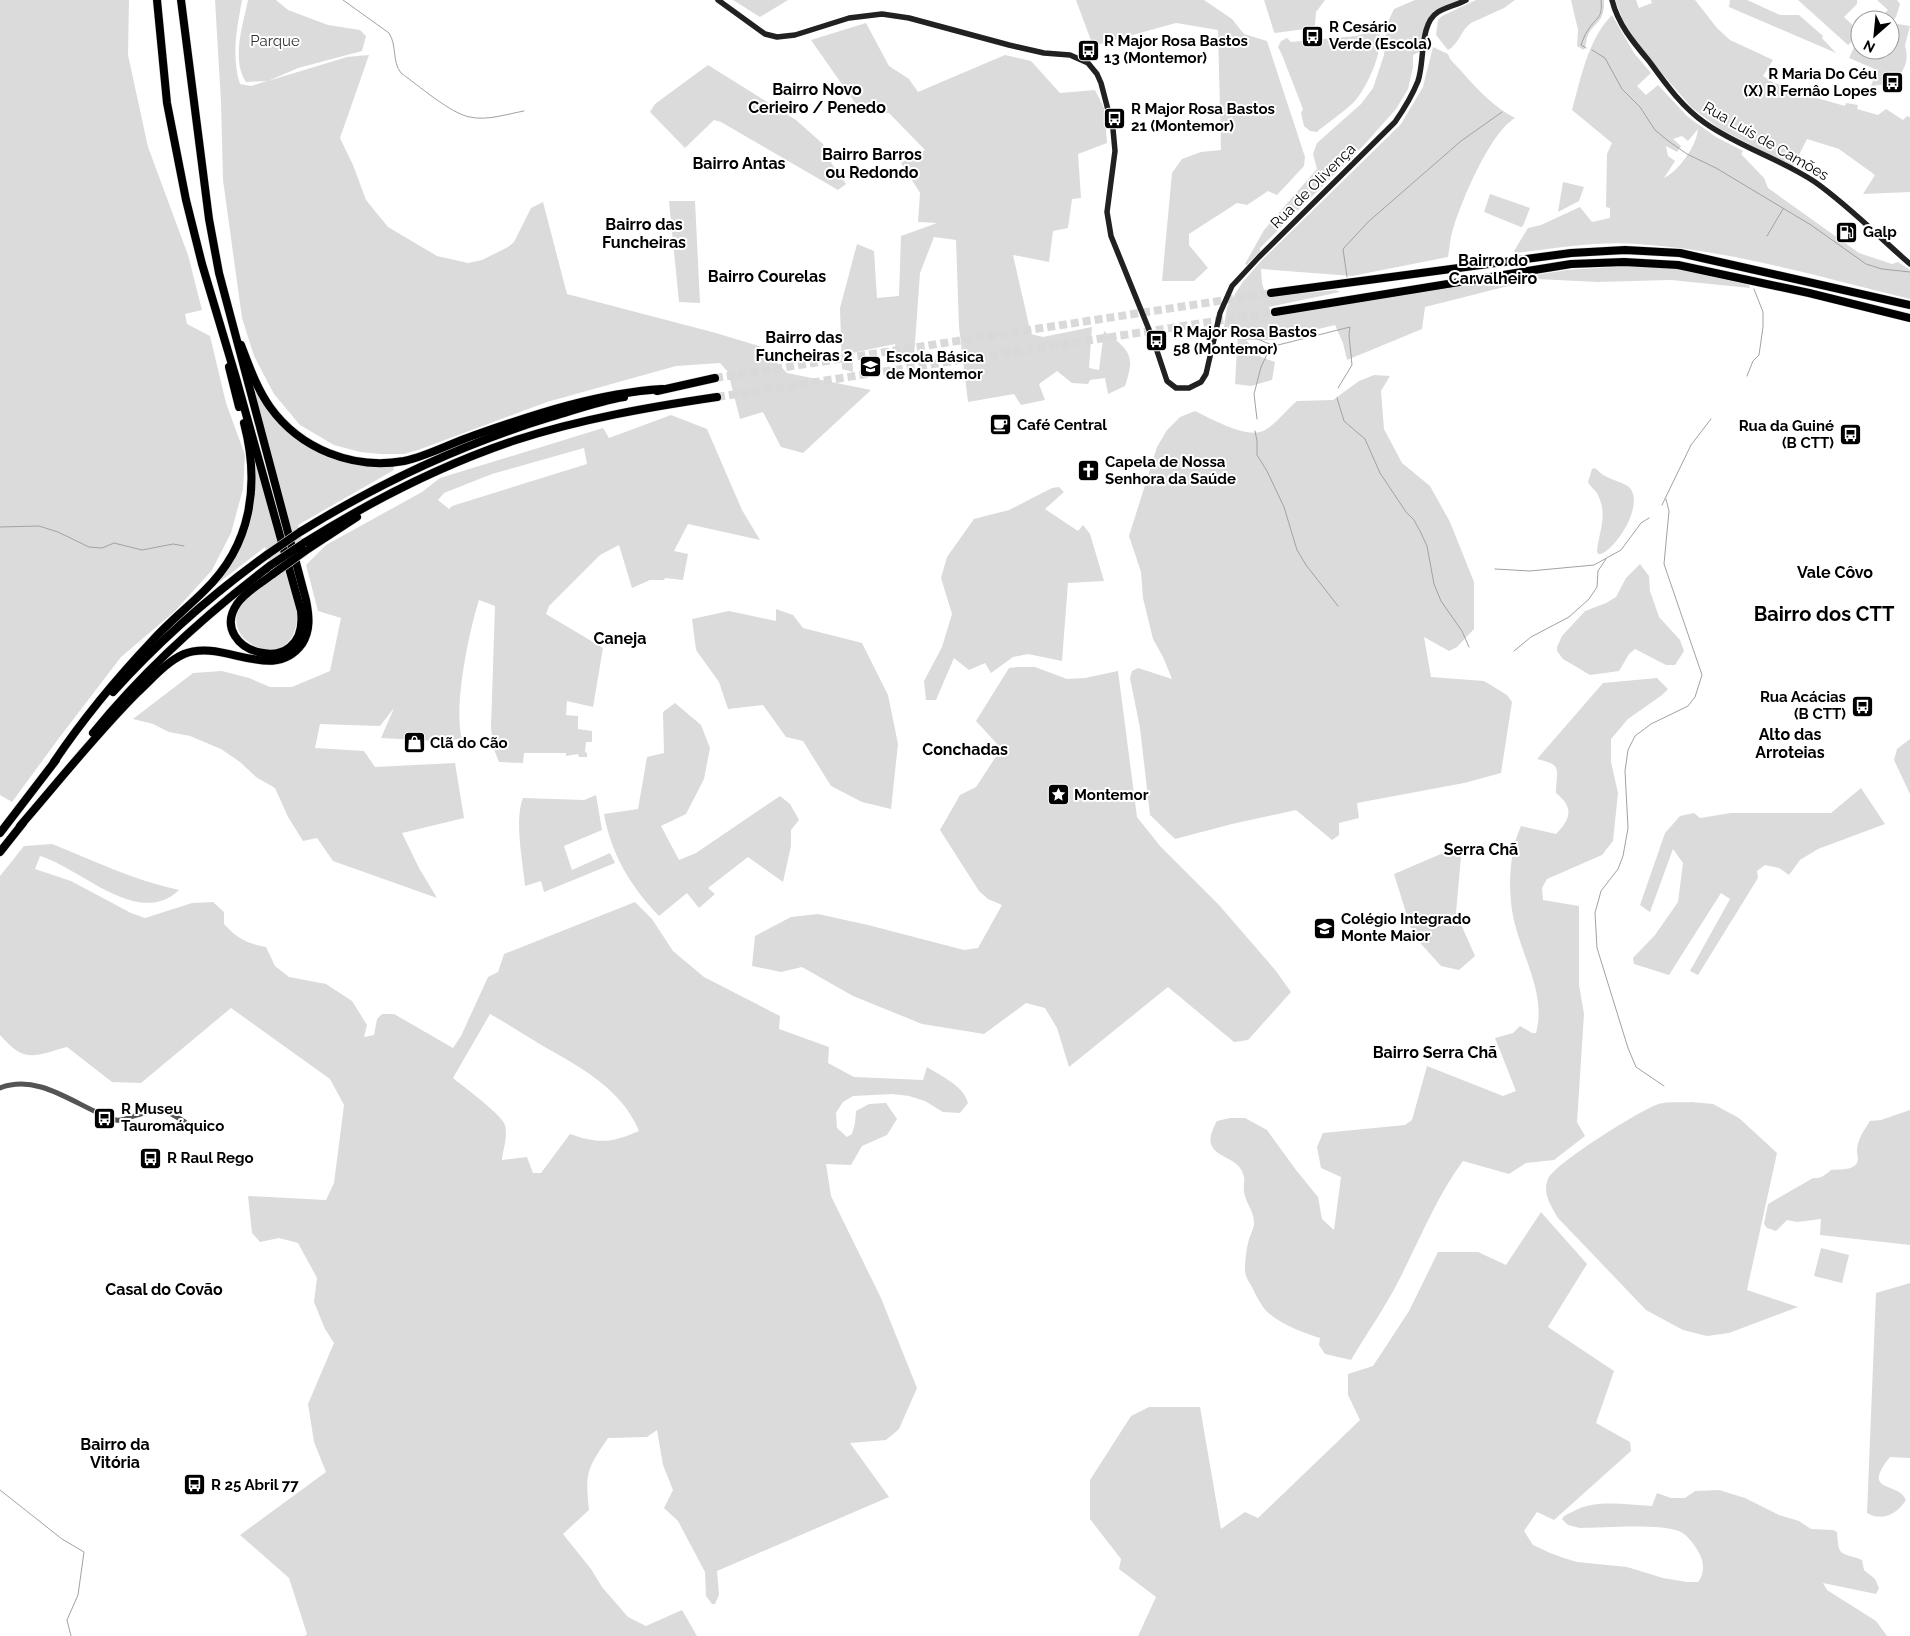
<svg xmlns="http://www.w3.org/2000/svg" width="1910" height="1636" viewBox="0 0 1910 1636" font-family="Raleway,sans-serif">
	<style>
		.green { fill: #dbdbdb; fill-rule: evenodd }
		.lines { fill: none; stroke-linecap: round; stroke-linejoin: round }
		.stream { stroke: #a2a2a2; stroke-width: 1 }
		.motorway-tunnel { stroke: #d9d9d9; stroke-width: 8; stroke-dasharray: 8 4; stroke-linecap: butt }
		.motorway-casing { stroke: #dbdbdb; stroke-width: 9 }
		.tertiary { stroke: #545454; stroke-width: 5 }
		.secondary { stroke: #212121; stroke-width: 5.5 }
		.motorway { stroke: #000; stroke-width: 8 }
		.motorway-bridge-casing { stroke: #dbdbdb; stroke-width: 9; stroke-linecap: butt }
		.motorway-bridge { stroke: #000; stroke-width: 8 }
		.labels { text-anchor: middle; stroke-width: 4; stroke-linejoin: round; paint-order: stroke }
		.poi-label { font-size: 15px; font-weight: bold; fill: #000; stroke: #fff; text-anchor: start }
		.park-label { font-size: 15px; fill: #323232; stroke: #fff }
		.street-label { font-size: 15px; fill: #000; stroke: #fff }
		.neighbourhood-label { font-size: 16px; font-weight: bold; fill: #000; stroke: #fff }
		.district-label { font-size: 20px; font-weight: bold; fill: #000; stroke: #fff }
	</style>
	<rect width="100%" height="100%" fill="#fff"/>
	<g class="green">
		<polygon points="0,0 129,0 128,55 148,147 188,255 202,310 185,314 187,324 210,336 226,403 245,455 243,489 231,533 212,570 175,611 121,657 59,738 12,802 0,795"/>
		<path d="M215,0H242C237,28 231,56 240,84L251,86L267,81L246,82C231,59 243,25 248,0H276L288,10L328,25L360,30L366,36L362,51L298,68L268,81L347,57L369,55L340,138L353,165L366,200L388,227L437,256L468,263L482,260L508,247L514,242L531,208L543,202L567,294L716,333L762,347L787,373L871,390L803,453L781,447L763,412L740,419L728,372L720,363L676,366L547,402L418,450L404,454H380L360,452L334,445L300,425L274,394L254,356L242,318L223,180L221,102Z"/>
		<polygon points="733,0 788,0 760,17"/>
		<polygon points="1076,0 1204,0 1232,19 1244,34 1267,41 1305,157 1304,166 1277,195 1268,191 1247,205 1237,203 1189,234 1189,245 1208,268 1194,281 1162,281 1172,173 1182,159 1201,152 1221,150 1218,30 1176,23 1093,46"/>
		<polygon points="1264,0 1325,0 1316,12 1315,25 1313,28 1275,33 1274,32"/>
		<path d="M1415,0H1461C1427,13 1425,16 1421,51L1413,55V67L1408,89L1396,109L1363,146L1260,248V251L1247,265L1245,264L1264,230L1317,169L1313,154L1317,143L1361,104L1373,88L1384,55L1387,24L1394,9Z"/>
		<path d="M1476,0H1515L1504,8L1471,23C1461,30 1459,44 1448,50L1436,35L1438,20L1442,16Z"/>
		<path d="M1571,0H1604C1605,25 1593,21 1587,38C1586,42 1586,46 1584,50L1577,46L1578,30Z"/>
		<polygon points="1615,0 1636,0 1639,8 1652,3 1651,0 1695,0 1717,28 1730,40 1773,60 1763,76 1774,83 1786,87 1785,89 1845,106 1846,103 1858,105 1857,109 1878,115 1886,109 1903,120 1907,116 1910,117 1910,192 1863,194 1875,175 1839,149 1807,139 1793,167 1720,129 1692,108 1640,48 1623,20"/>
		<polygon points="1730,0 1747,0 1780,15 1799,15 1823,36 1822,38 1836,53 1729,7"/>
		<polygon points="1798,0 1857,0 1857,4 1844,17 1860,32 1860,40 1851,42 1848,45"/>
		<polygon points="1877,0 1897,0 1900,4 1896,17 1890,24 1890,20 1877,20 1888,10"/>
		<path d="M1612,15L1634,53L1651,73L1637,86L1646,95L1658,85L1688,117L1716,137L1743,151L1741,154L1764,178L1768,188L1859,253L1892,264L1898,262L1910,270V299C1820,277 1730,250 1638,244C1597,241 1557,248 1517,253L1514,251L1528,228L1541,225L1580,207L1592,222L1610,218V208L1606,207L1607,154L1612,143L1572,110C1581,78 1588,39 1612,15ZM1698,129C1697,145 1679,171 1664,178L1675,161L1668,156L1666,146L1677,152L1681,146L1673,139L1682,136L1688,141Z"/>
		<path d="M866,23L889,66L909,79L918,92L1005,55L1031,61L1060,93L1095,90L1104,108L1107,143L1078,154L1081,198L1072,199L1068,228L1053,231L1049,262L1013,255L1031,334L1043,337L1092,327L1089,368L1099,370L1104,331C1129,350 1136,354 1125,386L1108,394L1105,378L1090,380L1088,384L1072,383L1057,371L1039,384L1045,400L1021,405L1014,394L968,402L959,327L956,240L934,237L920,273L914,357H897L895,344L852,353L853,372L842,369L840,308L857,244L874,251L877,298L899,296L901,236L937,223L918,222L920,193L901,163L925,150L889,113H862L811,40Z"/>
		<path d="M1898,24L1910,26L1905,45C1910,64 1903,67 1897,83L1871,86L1877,70L1849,58L1856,43L1860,42V50H1890V26L1892,28Z"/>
		<path d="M1377,27C1388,45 1366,90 1353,103C1342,113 1330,121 1319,130L1317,132L1310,131L1304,126L1301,113L1303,109L1282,55L1278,47L1281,41L1287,38L1291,42L1356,36L1368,32L1369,29Z"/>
		<path d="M1433,47L1448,54L1450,59C1470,80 1488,104 1515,118C1490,133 1463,198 1454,226C1450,236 1450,247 1448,257L1352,276L1261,269L1262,283L1266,297L1336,290L1340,292L1269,307L1270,316L1567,270L1630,266L1678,269L1749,285L1750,288L1671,280L1598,282L1536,279L1425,307L1422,329L1347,360L1343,343L1335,325L1273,340H1246L1261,357L1275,362L1272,380L1251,386L1235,384L1238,331L1236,329L1224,327L1227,307L1242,283L1261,261L1401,124L1423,87Z"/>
		<polygon points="708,65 796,120 823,144 827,157 846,184 838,190 721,122 714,120 685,148 650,112 655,104"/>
		<polygon points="1563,182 1584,187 1579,201 1558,212"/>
		<polygon points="1490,194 1530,208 1523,226 1521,227 1484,212"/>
		<polygon points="669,201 695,201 700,303 679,302"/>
		<path d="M1374,375L1390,376L1381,391L1384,429L1402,463L1430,486L1450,522L1474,582V629L1457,647L1449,651L1424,637L1431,677L1484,681L1507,695L1512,702L1501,773L1464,783L1357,803L1359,818L1339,823V835L1332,840L1296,810L1232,824L1175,839L1150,815L1140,728L1130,678L1132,671L1138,668L1172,679L1163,657L1153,639L1143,598L1141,572L1129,536L1157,447L1167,430L1180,417L1195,411C1212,419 1248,440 1265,430C1277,423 1286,410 1297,401L1333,400L1359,381Z"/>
		<path d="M254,390C262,397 269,412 277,421C307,455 348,468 393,466L394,470L298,525L307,556L298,561Z"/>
		<path d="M671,415L707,429L742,510L760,540L688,524L674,551L688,554L683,580L665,578L664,580H650L632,588L619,545L600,555L549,606L546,614L603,648L593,707L567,701L566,715L578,716V729L592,731V742H586L585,752L587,753V757H579L578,754L566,756V753H524L523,763L499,762L493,747L491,727L495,606L479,600C469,631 453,708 462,739L435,741L381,738L394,708L380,726L320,724L315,748L364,751L375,767L455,763L464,818L402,833L419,868L437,898L333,861L317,838L303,841L288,817L275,788L256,777L240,762L221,749L190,736L169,732L153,724L133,719L193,673L222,671L249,678L270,687H292L330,671L341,618L318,611L306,565L326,545L422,492L440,478L603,428L609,438ZM584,448L587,464L452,506L449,509L438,500L444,493L492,474Z"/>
		<path d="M257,466L297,613C298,676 221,646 239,609C246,596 263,587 274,579L265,547L217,584C234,561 248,537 252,509C255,495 253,479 257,466Z"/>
		<path d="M1595,468C1599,471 1602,475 1607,477C1614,481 1623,482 1629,487C1645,503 1618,547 1601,554H1598L1597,551C1599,531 1608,516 1598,495C1596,490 1591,488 1588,482L1592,469Z"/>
		<polygon points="1059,487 1064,492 1045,509 1078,531 1083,525 1090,534 1104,581 1068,583 1062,661 1028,654 1013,657 991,673 985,663 969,670 954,658 936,700 926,700 924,681 942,647 952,614 941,578 947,557 974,519 1009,510 1052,488"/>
		<polygon points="1640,564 1649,576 1650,591 1659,617 1680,640 1684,651 1675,665 1666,665 1635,649 1629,654 1619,671 1590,675 1563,659 1557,651 1557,647 1562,636 1585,611 1606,603 1616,597 1626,578"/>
		<polygon points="776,609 793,615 803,628 862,643 888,695 898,744 891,809 862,802 831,786 803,741 786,737 763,705 728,709 719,682 696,650 692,619 729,611 776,621"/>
		<polygon points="1018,667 1035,667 1067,679 1085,678 1118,671 1137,817 1160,846 1219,905 1276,971 1291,992 1248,1040 1234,1042 1168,987 1069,1067 1057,1028 1045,1008 1026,1003 984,1034 922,1024 853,996 802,967 781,972 752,966 755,936 791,917 818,914 868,925 964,950 978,948 1002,905 988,899 979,891 940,830 960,795 976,787 997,755 999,746 976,721 1009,668"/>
		<path d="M1657,678L1668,689L1662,695L1628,719L1611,739V762L1618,793L1613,841L1602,855L1547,879L1542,888L1543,900L1579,906V985L1584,1014L1577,1122L1585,1136L1554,1160L1526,1163L1509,1174L1463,1161C1437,1196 1420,1239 1400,1278C1386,1306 1367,1333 1351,1360L1325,1354L1319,1345L1320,1338C1303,1333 1273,1321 1263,1307C1259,1301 1255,1294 1252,1287C1249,1282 1245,1276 1245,1270C1245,1261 1246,1251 1248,1243C1249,1237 1253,1231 1254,1225C1255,1212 1246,1204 1244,1192C1243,1187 1245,1182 1244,1177C1239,1150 1194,1162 1217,1121L1230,1118H1245L1267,1130L1296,1170L1318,1197L1322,1219L1334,1230L1341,1177L1321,1168L1317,1147L1323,1133L1405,1125L1412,1120L1427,1066L1503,1096L1516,1091L1495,1038L1513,1033L1520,1026L1532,1033H1536C1546,996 1525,962 1516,928C1507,898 1508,854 1521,826L1556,834C1571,819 1574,807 1556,793C1556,770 1564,765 1537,759L1603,683Z"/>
		<path d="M675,703L701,725L710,748L704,779L686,814L661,826L679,860L696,853L780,796L790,804L799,820L791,830V846L783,882L748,857L708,888L715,894L699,908L687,893L659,916C631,887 611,854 604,814L638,809L647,757L664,753L663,712Z"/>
		<polygon points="1910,739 1910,794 1894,760 1897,749"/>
		<polygon points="1861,788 1885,824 1818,849 1800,860 1789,875 1779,868 1765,865 1757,871 1758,878 1698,975 1690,971 1730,899 1721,893 1669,975 1634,964 1633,958 1655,935 1678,902 1683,863 1673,849 1650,912 1640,905 1665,833 1680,816 1694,813 1700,818 1731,813 1831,813"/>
		<path d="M596,795L602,830L564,846L572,870L610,853L615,863L544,892L541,881L525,886C523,861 514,820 523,798L584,800Z"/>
		<path d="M52,844C93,860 135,881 179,890C138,929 81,868 40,856L35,869L71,881L131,913L145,918L192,903L213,902L224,912V924C238,939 246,943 266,947L275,966L289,977L326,984L352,1001L367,1025L364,1037L374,1035L377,1019L382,1014H394L453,1048L461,1036L488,977L498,972L504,954L635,902L652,919L673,951L704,977L780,1016L779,1029L829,1047L828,1063L854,1077L923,1080L927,1067C941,1076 964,1086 968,1103L960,1113L943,1112L925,1101L909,1096L892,1094L853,1096L843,1102L836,1113L837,1128L847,1137L852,1134L855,1123L856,1111L869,1104L886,1103L897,1119L887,1135L862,1146L851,1165L826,1164L831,1196L881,1298L917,1388L899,1429L886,1440L850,1443L889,1497L717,1571L719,1595L715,1604H712L706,1596L705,1572L678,1521L664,1508L673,1490L663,1465L657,1430L647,1437L608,1438C587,1469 585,1473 589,1510L563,1534L591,1569L602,1587L628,1617L646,1626L682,1610L697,1636H305L307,1634L289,1578L240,1535L326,1472L314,1442L308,1404L334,1343L325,1329L314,1302L317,1278L298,1243L279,1238L260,1242L252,1233L248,1196L326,1200L334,1183L344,1105L330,1079L231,1008L141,1083L112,1082L67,1047C34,1056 25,1064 0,1035V876L24,846ZM490,1014C508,1024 525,1035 543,1046C580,1067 622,1089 639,1131C612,1143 598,1144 570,1134L541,1173H533L527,1157L502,1160C503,1149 508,1137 505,1125C501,1114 464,1087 453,1078Z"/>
		<polygon points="1462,845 1456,913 1475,956 1459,970 1441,966 1413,935 1394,874"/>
		<path d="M1691,1102L1713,1104L1739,1118L1777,1153L1747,1290L1798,1307L1729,1333L1707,1336L1683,1330L1646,1310L1558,1218C1551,1206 1542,1193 1548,1179C1555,1163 1638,1112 1656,1105C1665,1101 1680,1103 1691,1102Z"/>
		<path d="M1910,1110V1245L1820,1235L1821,1219L1797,1222L1787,1220L1776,1231L1767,1228L1764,1224L1768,1204L1813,1178C1821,1179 1825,1175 1831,1170C1839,1169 1852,1171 1857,1163C1859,1159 1857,1154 1857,1151C1857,1140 1864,1130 1870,1121L1881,1120Z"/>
		<path d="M1541,1212L1587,1264L1548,1327L1614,1371L1596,1423L1630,1442L1631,1451L1554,1520L1537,1512L1524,1531L1533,1545L1550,1553L1564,1558L1577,1562L1627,1567L1663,1578L1687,1582H1698C1703,1577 1704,1567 1702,1560C1700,1552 1689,1536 1681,1532C1661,1523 1604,1528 1580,1528L1568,1525L1562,1519C1565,1514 1569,1514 1574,1511C1597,1499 1626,1505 1652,1506L1657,1493L1671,1498H1685L1695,1491L1719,1490L1745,1498L1779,1515L1799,1521L1811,1529L1833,1530L1837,1532C1839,1559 1840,1551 1862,1560L1864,1570L1875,1579L1879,1588L1876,1594L1823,1583L1827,1590L1876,1621L1887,1636H1138L1156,1597L1119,1569L1121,1559L1090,1519V1480L1131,1416L1149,1407H1200L1221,1529L1245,1512L1258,1518L1360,1420L1348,1395V1374L1373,1366L1409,1311L1438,1252H1478L1506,1265Z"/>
		<polygon points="1821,1248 1849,1255 1842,1283 1814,1276"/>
		<path d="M1910,1283V1458L1890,1457C1860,1494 1899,1481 1906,1500C1897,1514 1883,1522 1867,1513L1876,1293Z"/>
	</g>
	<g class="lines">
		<g class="stream">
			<path d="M343,0L389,33C397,45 392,62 401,73C418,85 451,114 470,117C487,121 507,114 524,111"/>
			<path d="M1586,48L1581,45C1583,40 1585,34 1588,30C1597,16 1603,19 1601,0"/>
			<polyline points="1592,50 1605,58 1622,89 1640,107 1655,130 1667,140 1687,154 1716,168 1811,225 1866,264 1882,269 1910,272"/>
			<polyline points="1767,236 1783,209"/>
			<polyline points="1347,277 1343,249 1368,222 1461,141 1502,112"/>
			<polyline points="1244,328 1253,337 1274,346 1350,327 1349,335 1352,365 1338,388"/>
			<polyline points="1747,376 1753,361 1759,355 1763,327 1763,312 1754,289"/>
			<polyline points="1337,398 1344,421 1365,439 1380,473 1406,512 1414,520 1420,531 1427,546 1434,584 1441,601 1462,631 1469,647"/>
			<polyline points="1257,419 1254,394 1261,367 1271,346"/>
			<polyline points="1255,431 1257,441 1257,455 1267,471 1284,507 1297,550 1306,565 1338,606"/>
			<polyline points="1662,505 1691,445 1711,419"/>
			<polyline points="0,527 39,526 58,532 89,547 102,548 114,543 142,550 173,544 184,546"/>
			<polyline points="1495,569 1530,571 1594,565 1621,550 1641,523 1649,518"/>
			<polyline points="1514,651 1531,637 1569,617 1589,599 1597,587 1598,571 1606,559"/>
			<polyline points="1664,1086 1636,1067 1628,1048 1597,948 1595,913 1601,891 1618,869 1623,856 1628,828 1625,771 1628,750 1635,736 1651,724 1688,706 1695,697 1702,675 1664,564 1669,511 1666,499"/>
			<polyline points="0,1490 62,1539 84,1552 78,1595 67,1620 71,1636"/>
		</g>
		<g class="motorway-tunnel">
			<polyline points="715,378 1271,293"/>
			<polyline points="717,397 1275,312"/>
		</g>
		<defs>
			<g id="motorway">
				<path d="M157,0L167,103L186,200L202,264L236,378L301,611C309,683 205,652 237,604C246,591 262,583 273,574"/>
				<polyline points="1271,293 1571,253 1625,250 1680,253 1910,305"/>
				<polyline points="1275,312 1571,264 1624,262 1678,265 1809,293 1910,318"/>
				<path d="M241,345C249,366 257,389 270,407C300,449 353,470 404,461C428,456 451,443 475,435C535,414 598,393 662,389"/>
				<polyline points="229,367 239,407"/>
				<polyline points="657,391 715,378"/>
				<path d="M300,532C379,483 462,444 551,417C575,410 599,401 624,397"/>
				<path d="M304,543C371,501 441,465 516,440C581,419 649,407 717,397"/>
				<polyline points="305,551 357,517"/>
				<path d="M113,692C160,640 211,595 268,554"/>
				<path d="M93,733C145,669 205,615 271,565"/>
				<path d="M54,762C83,719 116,679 152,641C168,623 187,608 204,591C252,545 260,484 244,423"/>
				<path d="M20,826C59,781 96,734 138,692C152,679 166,662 184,654C223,638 273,684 302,644C311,630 309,615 306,600L219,273L209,219L181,0"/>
				<polyline points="0,833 56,760"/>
				<polyline points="0,852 23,823"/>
			</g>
		</defs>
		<use href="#motorway" class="motorway-casing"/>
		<path class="tertiary" d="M0,1088C41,1072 79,1109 116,1120C121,1121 126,1119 131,1117C158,1108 161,1106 185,1122"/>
		<g class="secondary">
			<path d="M718,0L765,34L777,37L795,35L849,18L882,14L909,18L1009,45L1044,53L1070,55L1088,63L1097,74L1101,83L1113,129L1115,151L1107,212L1111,236L1154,342L1167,381L1176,388H1189L1201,382L1206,374L1220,313L1232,286L1259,257L1395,122C1404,109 1412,96 1418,81C1425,61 1419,24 1438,12C1446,7 1457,5 1466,0"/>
			<path d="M1612,0C1618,24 1633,42 1649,61C1665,83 1682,107 1705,123C1739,147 1781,159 1815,182C1849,206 1879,237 1910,264"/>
		</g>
		<use href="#motorway" class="motorway"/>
		<defs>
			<g id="motorway-bridge">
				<polyline points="268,554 300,532"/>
				<polyline points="271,565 304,543"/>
				<polyline points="273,574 305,551"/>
			</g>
		</defs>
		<use href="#motorway-bridge" class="motorway-bridge-casing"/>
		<use href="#motorway-bridge" class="motorway-bridge"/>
	</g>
	<defs>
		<symbol id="bus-square" viewBox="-11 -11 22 22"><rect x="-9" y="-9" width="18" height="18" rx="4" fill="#000" stroke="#fff"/><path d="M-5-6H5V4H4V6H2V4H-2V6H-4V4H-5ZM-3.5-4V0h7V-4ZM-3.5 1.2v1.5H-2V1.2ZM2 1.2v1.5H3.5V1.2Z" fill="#fff"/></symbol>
		<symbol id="fuel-square" viewBox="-11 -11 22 22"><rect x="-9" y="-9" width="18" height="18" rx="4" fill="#000" stroke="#fff"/><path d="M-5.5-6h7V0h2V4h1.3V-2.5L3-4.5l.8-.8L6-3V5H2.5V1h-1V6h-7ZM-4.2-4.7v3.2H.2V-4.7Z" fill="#fff"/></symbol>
		<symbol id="school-square" viewBox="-11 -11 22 22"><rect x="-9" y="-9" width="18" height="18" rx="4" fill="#000" stroke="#fff"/><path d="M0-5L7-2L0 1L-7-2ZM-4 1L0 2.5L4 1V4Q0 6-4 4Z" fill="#fff"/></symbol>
		<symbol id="cafe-square" viewBox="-11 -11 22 22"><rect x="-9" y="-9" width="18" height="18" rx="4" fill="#000" stroke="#fff"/><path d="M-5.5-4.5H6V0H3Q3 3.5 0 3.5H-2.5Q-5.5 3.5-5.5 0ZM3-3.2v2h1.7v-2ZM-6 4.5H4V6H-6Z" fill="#fff"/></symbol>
		<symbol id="church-square" viewBox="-11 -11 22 22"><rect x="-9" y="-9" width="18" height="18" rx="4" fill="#000" stroke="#fff"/><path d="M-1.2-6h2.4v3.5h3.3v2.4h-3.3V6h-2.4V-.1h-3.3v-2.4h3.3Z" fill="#fff"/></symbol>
		<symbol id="shop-square" viewBox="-11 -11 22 22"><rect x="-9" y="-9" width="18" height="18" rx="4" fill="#000" stroke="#fff"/><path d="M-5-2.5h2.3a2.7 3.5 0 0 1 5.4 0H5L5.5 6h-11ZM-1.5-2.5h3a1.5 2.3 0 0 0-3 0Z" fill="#fff"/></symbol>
		<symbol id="sight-square" viewBox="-11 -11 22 22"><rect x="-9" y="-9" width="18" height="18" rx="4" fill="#000" stroke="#fff"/><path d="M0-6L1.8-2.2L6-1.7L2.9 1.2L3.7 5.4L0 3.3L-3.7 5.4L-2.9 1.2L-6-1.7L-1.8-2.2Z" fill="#fff"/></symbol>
	</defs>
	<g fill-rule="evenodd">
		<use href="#bus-square" x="1300" y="24" width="25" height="25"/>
		<use href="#bus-square" x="1076" y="38" width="25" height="25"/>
		<use href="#bus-square" x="1880" y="70" width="25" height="25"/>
		<use href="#bus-square" x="1102" y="106" width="25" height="25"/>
		<use href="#fuel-square" x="1834" y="220" width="25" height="25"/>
		<use href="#bus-square" x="1144" y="328" width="25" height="25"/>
		<use href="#school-square" x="858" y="354" width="25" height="25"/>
		<use href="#cafe-square" x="988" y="412" width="25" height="25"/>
		<use href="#bus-square" x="1838" y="422" width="25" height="25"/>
		<use href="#church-square" x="1076" y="458" width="25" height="25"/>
		<use href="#bus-square" x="1850" y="694" width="25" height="25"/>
		<use href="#shop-square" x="402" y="730" width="25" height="25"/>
		<use href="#sight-square" x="1046" y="782" width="25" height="25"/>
		<use href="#school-square" x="1312" y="916" width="25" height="25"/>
		<use href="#bus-square" x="92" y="1106" width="25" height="25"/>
		<use href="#bus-square" x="138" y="1146" width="25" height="25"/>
		<use href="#bus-square" x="182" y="1472" width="25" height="25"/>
	</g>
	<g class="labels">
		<g class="poi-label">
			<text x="1329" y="32">R Cesário<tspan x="1329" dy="17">Verde (Escola)</tspan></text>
			<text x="1104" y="46">R Major Rosa Bastos<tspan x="1104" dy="17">13 (Montemor)</tspan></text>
			<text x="1877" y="79" text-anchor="end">R Maria Do Céu<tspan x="1877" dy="17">(X) R Fernâo Lopes</tspan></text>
			<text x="1131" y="114">R Major Rosa Bastos<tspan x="1131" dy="17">21 (Montemor)</tspan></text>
			<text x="1863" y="237">Galp</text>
			<text x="1173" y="337">R Major Rosa Bastos<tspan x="1173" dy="17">58 (Montemor)</tspan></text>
			<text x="886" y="362">Escola Básica<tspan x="886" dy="17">de Montemor</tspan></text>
			<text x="1017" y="430">Café Central</text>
			<text x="1834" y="431" text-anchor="end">Rua da Guiné<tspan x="1834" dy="17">(B CTT)</tspan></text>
			<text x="1105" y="467">Capela de Nossa<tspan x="1105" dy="17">Senhora da Saúde</tspan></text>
			<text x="1846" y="702" text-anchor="end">Rua Acácias<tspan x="1846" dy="17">(B CTT)</tspan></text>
			<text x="430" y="748">Clã do Cão</text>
			<text x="1074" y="800">Montemor</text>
			<text x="1341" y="924">Colégio Integrado<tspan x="1341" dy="17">Monte Maior</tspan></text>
			<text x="121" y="1114">R Museu<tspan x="121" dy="17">Tauromáquico</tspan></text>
			<text x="167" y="1163">R Raul Rego</text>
			<text x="211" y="1490">R 25 Abril 77</text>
		</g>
		<g class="park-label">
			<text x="275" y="46">Parque</text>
		</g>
		<g class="street-label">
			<text transform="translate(1766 141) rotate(30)" y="5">Rua Luís de Camões</text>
			<text transform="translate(1313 186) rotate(-45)" y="5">Rua de Olivença</text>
		</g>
		<g class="neighbourhood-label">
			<text x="817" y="95">Bairro Novo<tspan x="817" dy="18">Cerieiro / Penedo</tspan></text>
			<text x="872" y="160">Bairro Barros<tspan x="872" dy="18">ou Redondo</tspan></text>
			<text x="739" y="169">Bairro Antas</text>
			<text x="644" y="230">Bairro das<tspan x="644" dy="18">Funcheiras</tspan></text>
			<text x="1493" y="266">Bairro do<tspan x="1493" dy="18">Carvalheiro</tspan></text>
			<text x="767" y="282">Bairro Courelas</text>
			<text x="804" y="343">Bairro das<tspan x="804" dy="18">Funcheiras 2</tspan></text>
			<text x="1835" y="578">Vale Côvo</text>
			<text x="620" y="644">Caneja</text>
			<text x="1790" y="740">Alto das<tspan x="1790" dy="18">Arroteias</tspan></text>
			<text x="965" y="755">Conchadas</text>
			<text x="1481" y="855">Serra Chã</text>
			<text x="1435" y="1058">Bairro Serra Chã</text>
			<text x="164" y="1295">Casal do Covão</text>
			<text x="115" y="1450">Bairro da<tspan x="115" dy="18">Vitória</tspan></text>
		</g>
		<g class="district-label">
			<text x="1824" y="621">Bairro dos CTT</text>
		</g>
	</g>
	<g transform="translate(1875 35) rotate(207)"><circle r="24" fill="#ffffff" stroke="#999999"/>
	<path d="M0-4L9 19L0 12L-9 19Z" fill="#000000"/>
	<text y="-8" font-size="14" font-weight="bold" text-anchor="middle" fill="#000000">N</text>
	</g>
</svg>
